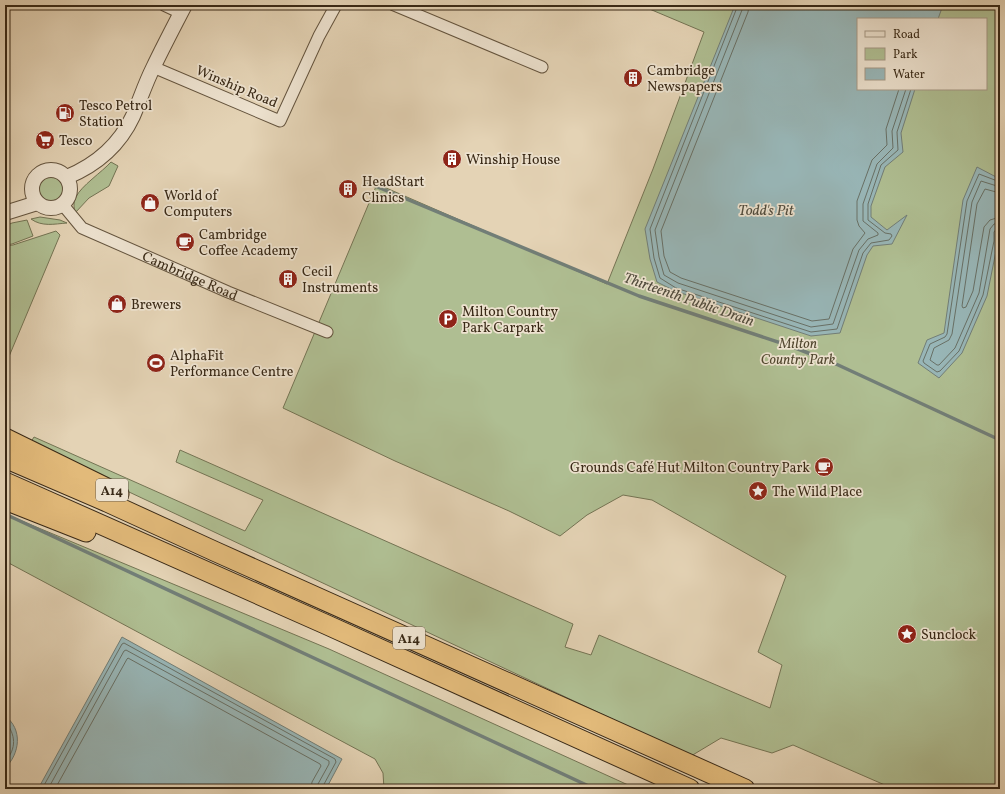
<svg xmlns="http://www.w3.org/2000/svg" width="1005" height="794" viewBox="0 0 1005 794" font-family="Vollkorn,serif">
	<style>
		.green { fill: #afbe92; stroke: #747454; fill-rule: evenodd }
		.water { fill: #98b6b7; stroke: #727e77 }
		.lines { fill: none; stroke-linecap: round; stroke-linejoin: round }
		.shore { stroke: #687066; stroke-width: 1 }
		.stream { stroke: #727e77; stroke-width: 3.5 }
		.minor-casing { stroke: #64543e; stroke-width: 13 }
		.tertiary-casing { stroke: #64543e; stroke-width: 16 }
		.trunk-casing { stroke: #392916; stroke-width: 21 }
		.minor { stroke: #ede2cf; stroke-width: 11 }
		.tertiary { stroke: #ede2cf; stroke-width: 14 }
		.trunk { stroke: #e2ba7a; stroke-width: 19 }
		.labels { text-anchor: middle; stroke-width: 3.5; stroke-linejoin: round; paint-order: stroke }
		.shield { fill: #ede2cf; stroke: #6f604e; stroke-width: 1 }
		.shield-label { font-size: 13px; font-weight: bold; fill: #392916 }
		.poi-label { font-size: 14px; fill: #392916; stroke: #ede2cf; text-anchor: start }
		.street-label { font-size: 14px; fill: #392916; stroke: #ede2cf }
		.park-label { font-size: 14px; font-style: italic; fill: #51472f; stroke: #ede2cf }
		.water-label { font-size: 15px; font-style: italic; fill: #514c3e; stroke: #ede2cf }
	</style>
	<rect width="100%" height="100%" fill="#e4d3b5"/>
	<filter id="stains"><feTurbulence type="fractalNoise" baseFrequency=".005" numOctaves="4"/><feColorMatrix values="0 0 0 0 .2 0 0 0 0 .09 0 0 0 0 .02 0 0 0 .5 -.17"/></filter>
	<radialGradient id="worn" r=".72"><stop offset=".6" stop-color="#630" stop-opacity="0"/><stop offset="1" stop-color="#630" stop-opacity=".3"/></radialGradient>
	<g class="green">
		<path d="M640,5H1000V789H894L793,745L772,753L721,738L691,756L29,445L34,437L245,531L263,500L176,462L180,450L573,624L565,647L591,655L599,635L770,708L782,665L758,652L786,576L652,500L623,495L587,515L560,536L509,511L395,461L283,408L377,184L607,284L653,169L704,32ZM858,19H986V89H858Z"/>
		<path d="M111,162L118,166L109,186L89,198L75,213C74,207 73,203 76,197C81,186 102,172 111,162Z"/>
		<circle cx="51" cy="189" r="12"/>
		<path d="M40,217L60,220L67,223C54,224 42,227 31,219Z"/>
		<polygon points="27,220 33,236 12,244 5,245 5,226 12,223"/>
		<polygon points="56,231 60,235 5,366 5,246 13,245"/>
		<polygon points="5,514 329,649 637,789 384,789 383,773 375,759 5,561"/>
	</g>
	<g class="water">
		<polygon points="735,5 943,5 938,19 858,19 858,89 915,89 901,133 903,152 885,167 871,206 871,217 887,230 907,215 892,244 873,246 867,255 840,333 811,336 675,291 657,282 650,259 645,229"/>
		<polygon points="977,167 1000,179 998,241 987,296 962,353 939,378 918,363 927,340 944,333 963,200"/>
		<polygon points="122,637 342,759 326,789 38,789"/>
		<path d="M5,716C23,729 20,754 5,768Z"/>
	</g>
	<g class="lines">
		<g class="shore">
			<polyline points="738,5 650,229 654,258 660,278 676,288 811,332 837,329 863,253 871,243 889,240 892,236 891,234 885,233 868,220 868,204 881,165 898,150 897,132 911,89"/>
			<polyline points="743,5 742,10 655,230 659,257 664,275 678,283 811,327 833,324 859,250 868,239 878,235 878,233 863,221 863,204 877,164 893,148 892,131 906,89"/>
			<polyline points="749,5 748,12 661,231 664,256 670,272 681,278 812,321 829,319 853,249 865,233 859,226 857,220 857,201 872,160 887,145 886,129 899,89"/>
			<polyline points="1000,182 979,174 967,201 947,334 945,337 930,344 923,361 924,363 937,372 940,371 959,351 983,295 994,241 994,232 997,228 1000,228"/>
			<polyline points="1000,187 981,181 972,202 952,334 949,340 934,348 930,360 937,365 939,365 955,348 979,293 990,229 994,224 1000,223"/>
			<polyline points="1000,193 985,189 977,204 962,306 963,308 966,307 973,291 984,227 990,220 1000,217"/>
			<path d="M5,721C16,735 17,748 5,762"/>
			<polyline points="42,789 122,644 124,643 335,759 336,762 323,786 323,789"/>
			<polyline points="48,789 124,651 126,650 329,761 329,764 318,784 317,789"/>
			<polyline points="55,789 127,659 128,658 320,764 321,766 312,782 311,789"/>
		</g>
		<g class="stream">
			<polyline points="368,183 639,296 793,347 836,364 1000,440"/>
			<polyline points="5,514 595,789"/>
		</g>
		<defs>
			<g id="minor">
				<polyline points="164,5 181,13"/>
				<polyline points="394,5 542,67"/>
				<polyline points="153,67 280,121 319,36 336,5"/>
				<path id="s1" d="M63,205L82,228L228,292L327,332"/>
			</g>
			<g id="tertiary">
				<circle cx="51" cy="189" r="19"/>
				<path d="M67,177C96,165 119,146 133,116C140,100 145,84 153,68C163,47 174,26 185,5"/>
				<polyline points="5,213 37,203"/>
			</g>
			<g id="trunk">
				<polyline points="5,438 119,494"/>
				<polyline points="5,458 107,502 214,551 745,789"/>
				<polyline points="5,482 325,624 690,789"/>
				<polyline points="5,500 86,532"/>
			</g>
		</defs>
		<use href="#minor" class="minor-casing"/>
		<use href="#tertiary" class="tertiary-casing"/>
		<use href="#trunk" class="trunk-casing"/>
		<use href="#minor" class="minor"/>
		<use href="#tertiary" class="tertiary"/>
		<use href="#trunk" class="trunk"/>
	</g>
	<defs>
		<symbol id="building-disc" viewBox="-11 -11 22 22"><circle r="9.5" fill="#8f2418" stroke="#ede2cf"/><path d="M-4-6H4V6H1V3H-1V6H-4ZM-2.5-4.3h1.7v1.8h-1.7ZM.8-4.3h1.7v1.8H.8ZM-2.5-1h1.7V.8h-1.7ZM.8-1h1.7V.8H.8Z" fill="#fff"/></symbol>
		<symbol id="fuel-disc" viewBox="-11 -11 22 22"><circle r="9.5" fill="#8f2418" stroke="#ede2cf"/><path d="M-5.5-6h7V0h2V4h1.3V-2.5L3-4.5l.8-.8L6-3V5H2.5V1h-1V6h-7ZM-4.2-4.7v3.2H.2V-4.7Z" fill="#fff"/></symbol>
		<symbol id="supermarket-disc" viewBox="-11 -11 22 22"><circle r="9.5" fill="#8f2418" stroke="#ede2cf"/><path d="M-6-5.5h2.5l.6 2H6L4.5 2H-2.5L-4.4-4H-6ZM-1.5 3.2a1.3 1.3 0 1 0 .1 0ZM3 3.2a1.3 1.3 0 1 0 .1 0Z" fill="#fff"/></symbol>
		<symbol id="shop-disc" viewBox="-11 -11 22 22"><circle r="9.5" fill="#8f2418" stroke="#ede2cf"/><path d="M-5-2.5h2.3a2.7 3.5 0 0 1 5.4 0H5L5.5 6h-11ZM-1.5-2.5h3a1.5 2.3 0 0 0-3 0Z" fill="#fff"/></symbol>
		<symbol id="cafe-disc" viewBox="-11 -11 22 22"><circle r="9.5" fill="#8f2418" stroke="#ede2cf"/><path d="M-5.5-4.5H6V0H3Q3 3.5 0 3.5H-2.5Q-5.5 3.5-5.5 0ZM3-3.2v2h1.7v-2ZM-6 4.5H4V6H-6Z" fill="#fff"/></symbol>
		<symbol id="parking-disc" viewBox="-11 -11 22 22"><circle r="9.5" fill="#8f2418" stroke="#ede2cf"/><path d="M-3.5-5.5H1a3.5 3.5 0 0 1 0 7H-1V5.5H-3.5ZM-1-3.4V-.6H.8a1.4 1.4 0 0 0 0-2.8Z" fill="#fff"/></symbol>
		<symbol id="stadium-disc" viewBox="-11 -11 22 22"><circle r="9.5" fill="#8f2418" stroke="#ede2cf"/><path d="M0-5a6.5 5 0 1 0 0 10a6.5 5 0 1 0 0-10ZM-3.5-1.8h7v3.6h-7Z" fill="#fff"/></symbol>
		<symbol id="sight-disc" viewBox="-11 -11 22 22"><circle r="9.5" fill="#8f2418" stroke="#ede2cf"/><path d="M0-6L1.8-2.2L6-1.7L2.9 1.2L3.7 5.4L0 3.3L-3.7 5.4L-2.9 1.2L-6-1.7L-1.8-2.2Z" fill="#fff"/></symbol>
	</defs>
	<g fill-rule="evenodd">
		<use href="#building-disc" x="622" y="67" width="22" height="22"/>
		<use href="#fuel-disc" x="54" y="102" width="22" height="22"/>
		<use href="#supermarket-disc" x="34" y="129" width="22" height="22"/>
		<use href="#building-disc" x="441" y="148" width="22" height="22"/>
		<use href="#building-disc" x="337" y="178" width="22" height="22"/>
		<use href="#shop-disc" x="139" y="192" width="22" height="22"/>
		<use href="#cafe-disc" x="174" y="231" width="22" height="22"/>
		<use href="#building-disc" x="277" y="268" width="22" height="22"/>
		<use href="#shop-disc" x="106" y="293" width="22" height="22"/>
		<use href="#parking-disc" x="437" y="308" width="22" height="22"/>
		<use href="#stadium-disc" x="145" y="352" width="22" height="22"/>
		<use href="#cafe-disc" x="813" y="456" width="22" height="22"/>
		<use href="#sight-disc" x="747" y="480" width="22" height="22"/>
		<use href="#sight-disc" x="896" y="623" width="22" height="22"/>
	</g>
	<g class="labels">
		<g class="shield">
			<rect x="96" y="479" width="32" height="22" rx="3"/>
			<rect x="393" y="627" width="32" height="22" rx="3"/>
		</g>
		<g class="shield-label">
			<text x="112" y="495">A14</text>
			<text x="409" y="643">A14</text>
		</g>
		<g class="poi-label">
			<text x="647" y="75">Cambridge<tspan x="647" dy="16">Newspapers</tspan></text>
			<text x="79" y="110">Tesco Petrol<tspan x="79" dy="16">Station</tspan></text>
			<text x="59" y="145">Tesco</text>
			<text x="466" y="164">Winship House</text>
			<text x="362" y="186">HeadStart<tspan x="362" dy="16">Clinics</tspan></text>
			<text x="164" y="200">World of<tspan x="164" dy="16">Computers</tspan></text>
			<text x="199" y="239">Cambridge<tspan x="199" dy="16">Coffee Academy</tspan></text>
			<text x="302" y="276">Cecil<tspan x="302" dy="16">Instruments</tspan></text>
			<text x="131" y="309">Brewers</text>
			<text x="462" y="316">Milton Country<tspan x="462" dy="16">Park Carpark</tspan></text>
			<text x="170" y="360">AlphaFit<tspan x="170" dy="16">Performance Centre</tspan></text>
			<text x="810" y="472" text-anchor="end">Grounds Café Hut Milton Country Park</text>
			<text x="772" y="496">The Wild Place</text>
			<text x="921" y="639">Sunclock</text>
		</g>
		<g class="street-label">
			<text transform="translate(237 86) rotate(23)" y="5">Winship Road</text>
			<text dy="5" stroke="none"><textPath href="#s1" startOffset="148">Cambridge Road</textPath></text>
		</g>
		<g class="park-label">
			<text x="798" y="348">Milton<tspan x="798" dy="16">Country Park</tspan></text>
		</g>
		<g class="water-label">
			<text x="766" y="215">Todd's Pit</text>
			<text transform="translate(689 299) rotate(19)" y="5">Thirteenth Public Drain</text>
		</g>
	</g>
	<rect width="1005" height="794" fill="none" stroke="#e4d3b5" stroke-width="20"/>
	<rect x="6" y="6" width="993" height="782" fill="none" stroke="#392916" stroke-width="2"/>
	<rect x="10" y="10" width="985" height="774" fill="none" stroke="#392916"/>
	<rect x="857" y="18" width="130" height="72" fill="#ede2cf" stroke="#a59885"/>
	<rect x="865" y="31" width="20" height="6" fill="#ede2cf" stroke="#a59885"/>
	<text x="893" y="38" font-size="12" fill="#392916">Road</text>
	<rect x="865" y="48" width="20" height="12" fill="#afbe92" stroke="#a59885"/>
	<text x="893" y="58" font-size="12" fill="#392916">Park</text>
	<rect x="865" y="68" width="20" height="12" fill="#98b6b7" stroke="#a59885"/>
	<text x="893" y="78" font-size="12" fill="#392916">Water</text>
	<rect width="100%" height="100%" filter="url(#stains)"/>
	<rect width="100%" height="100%" fill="url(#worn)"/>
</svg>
